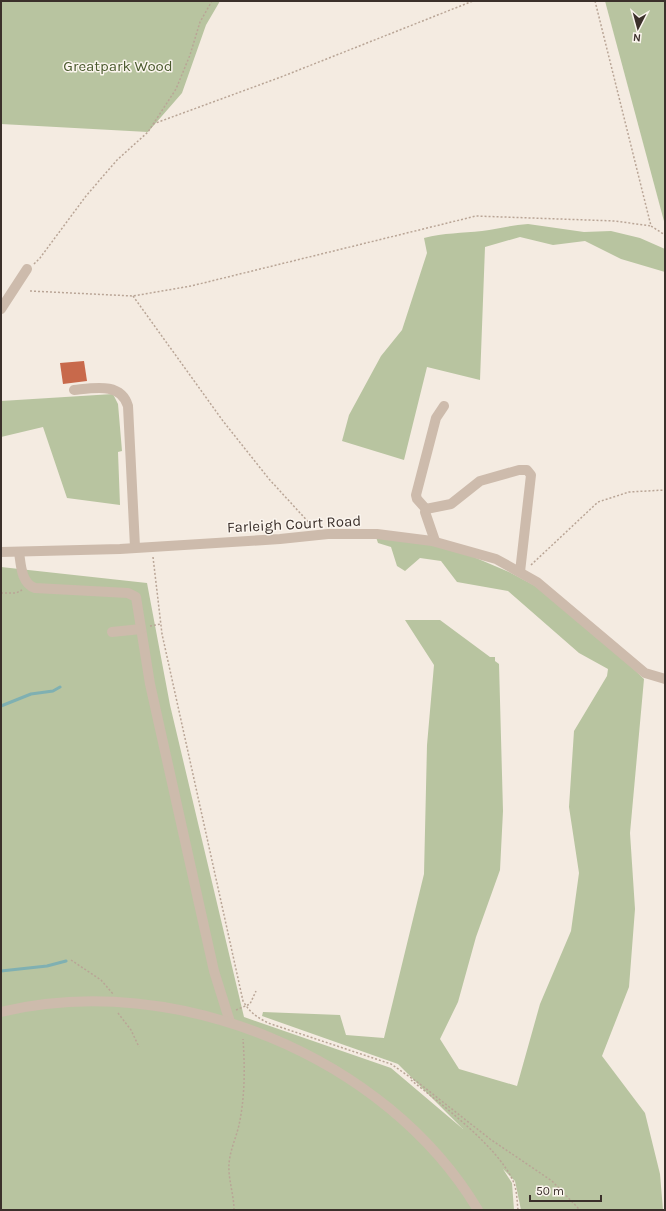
<svg xmlns="http://www.w3.org/2000/svg" width="666" height="1211" viewBox="0 0 666 1211" font-family="Karla,sans-serif">
	<style>
		.green { fill: #b8c4a0 }
		.lines { fill: none; stroke-linecap: round; stroke-linejoin: round }
		.stream { stroke: #7fb0b2; stroke-width: 3 }
		.building { fill: #c8694b }
		.path { stroke: #b9a596; stroke-width: 1.5; stroke-dasharray: 2 2; stroke-linecap: butt }
		.minor { stroke: #cdbbac; stroke-width: 10 }
		.labels { text-anchor: middle; stroke-width: 3; stroke-linejoin: round; paint-order: stroke }
		.park-label { font-size: 15px; fill: #4a5a2e; stroke: #fbf5ee }
		.street-label { font-size: 15px; fill: #3b302b; stroke: #fbf5ee }
	</style>
	<rect width="100%" height="100%" fill="#f4ebe1"/>
	<g class="green">
		<polygon points="1,1 220,1 206,25 182,93 148,132 1,124"/>
		<polygon points="605,1 665,1 665,225"/>
		<path d="M528,224L584,232L611,231L640,238L665,249V272L621,259L585,241L553,245L520,237L485,247L480,380L427,367L404,460L342,441L349,415L381,356L402,330L427,253L424,238C444,233 462,233 482,231C498,229 512,225 528,224Z"/>
		<polygon points="113,394 118,404 122,451 118,452 120,505 67,498 43,427 1,437 1,401"/>
		<polygon points="376,537 427,544 469,555 509,572 541,589 612,648 644,679 630,833 635,909 629,987 602,1056 645,1113 660,1174 663,1210 521,1210 515,1181 503,1169 512,1183 514,1210 1,1210 1,567 147,583 170,705 244,1017 391,1068 463,1129 398,1064 262,1016 263,1012 340,1015 346,1035 384,1038 424,874 427,745 434,665 405,620 440,620 490,657 495,657 495,661 499,664 503,811 500,870 476,937 458,1002 440,1039 459,1069 517,1086 540,1004 571,931 579,873 569,807 574,731 607,676 608,669 579,653 508,591 457,582 441,561 420,558 405,571 397,566 391,547 378,543"/>
	</g>
	<g class="lines">
		<g class="stream">
			<polyline points="1,706 31,694 53,691 60,687"/>
			<polyline points="1,971 47,966 66,961"/>
		</g>
	</g>
	<polygon class="building" points="84,361 87,381 63,384 60,363"/>
	<g class="lines">
		<g class="path">
			<polyline points="595,1 651,226 665,235"/>
			<polyline points="153,124 281,77 473,1"/>
			<polyline points="34,264 40,258 86,196 117,160 148,132 176,89 190,55 200,22 212,1"/>
			<polyline points="30,291 133,296 191,286 476,216 615,221 651,226"/>
			<polyline points="133,296 223,421 269,479 312,526"/>
			<path d="M153,557L162,634L243,1001C250,1013 259,1019 271,1024L391,1064L420,1084L490,1139L552,1181L580,1210"/>
			<polyline points="531,565 598,502 629,492 665,490"/>
			<polyline points="1,593 16,593 22,590"/>
			<polyline points="150,626 161,624"/>
			<polyline points="71,960 101,980 113,994"/>
			<polyline points="236,1010 250,1004 256,991"/>
			<polyline points="118,1013 131,1030 139,1047"/>
			<path d="M411,1080C442,1105 499,1147 514,1183C517,1192 517,1201 518,1210"/>
			<path d="M234,1210C234,1195 228,1179 229,1164C230,1150 236,1138 239,1125C245,1097 245,1067 243,1039"/>
		</g>
		<g class="minor">
			<polyline points="1,309 27,269"/>
			<path d="M74,390C94,388 121,382 128,406L135,547"/>
			<polyline points="426,509 417,499 416,495 436,418 444,406"/>
			<polyline points="435,541 425,512 426,509 451,504 480,481 519,470 527,470 531,475 520,572"/>
			<polyline points="1,552 120,549 280,539 328,534 377,534 432,541 496,559 537,582 645,673 665,679"/>
			<path d="M19,552C21,565 21,583 35,588L128,593L136,597L150,684L214,971L230,1022"/>
			<polyline points="112,632 141,629"/>
			<path d="M1,1012C175,970 386,1056 478,1210"/>
		</g>
	</g>
	<g class="labels">
		<g class="park-label">
			<text x="118" y="71">Greatpark Wood</text>
		</g>
		<g class="street-label">
			<text transform="translate(294 524) rotate(-3)" y="5">Farleigh Court Road</text>
		</g>
	</g>
	<rect width="666" height="1211" fill="none" stroke="#3b302b" stroke-width="4"/>
	<g transform="translate(638 28) rotate(186)" stroke="#fbf5ee" stroke-width="3" paint-order="stroke">
	<path d="M0-3L7 15L0 10L-7 15Z" fill="#3b302b"/>
	<text y="-6" font-size="11" font-weight="bold" text-anchor="middle" fill="#3b302b">N</text>
	</g>
	<path d="M530 1195v6h71v-6" fill="none" stroke="#3b302b" stroke-width="2"/>
	<text x="536" y="1195" font-size="12" fill="#3b302b" stroke="#fbf5ee" stroke-width="3" paint-order="stroke">50 m</text>
</svg>
